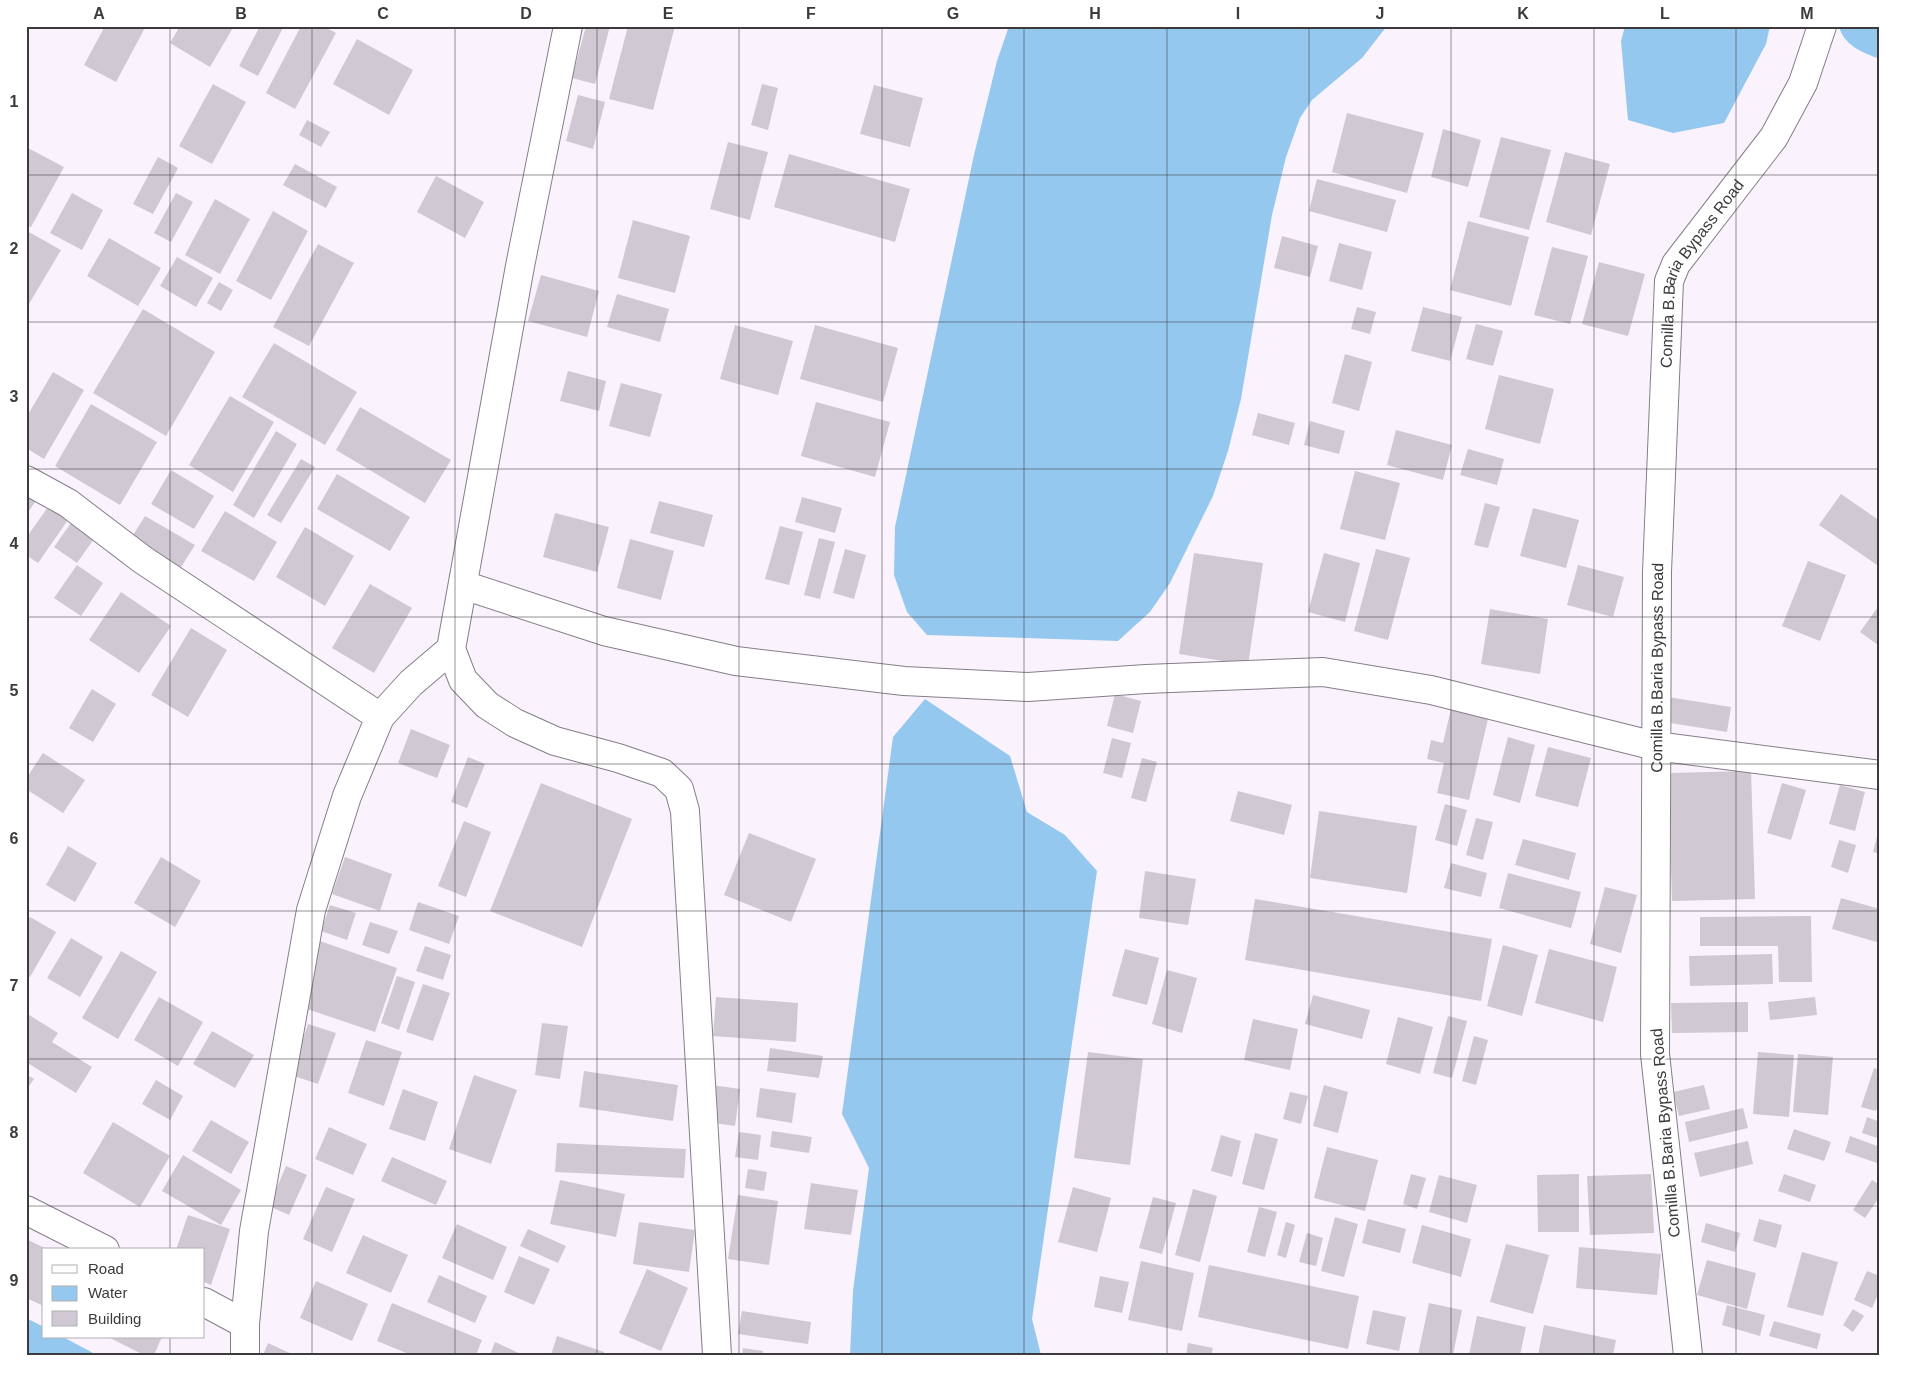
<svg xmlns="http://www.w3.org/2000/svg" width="1906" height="1381" viewBox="0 0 1906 1381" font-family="Arial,sans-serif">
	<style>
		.water { fill: #95c8ef }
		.building { fill: #d0c9d3 }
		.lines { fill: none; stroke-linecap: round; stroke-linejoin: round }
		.minor-casing { stroke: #857e88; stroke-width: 30 }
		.minor { stroke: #fff; stroke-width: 28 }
		.grid { fill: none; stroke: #3d3a3e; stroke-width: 1; stroke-opacity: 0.55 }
		.labels { text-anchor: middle; stroke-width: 4.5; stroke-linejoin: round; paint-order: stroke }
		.street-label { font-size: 16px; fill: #3d3a3e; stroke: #fff }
		.neatline { fill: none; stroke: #3d3a3e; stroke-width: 2 }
		.grid-label { font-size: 16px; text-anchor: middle; font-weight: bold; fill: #3d3a3e }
	</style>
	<rect width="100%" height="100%" fill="#faf3fe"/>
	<g class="water">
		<polygon points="1009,26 1387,26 1362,58 1312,100 1300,118 1286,157 1272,215 1241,399 1228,451 1213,496 1170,583 1150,612 1118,641 927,635 907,612 894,575 895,527 974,155 997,61"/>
		<polygon points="1625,26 1770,26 1766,44 1724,123 1673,133 1628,120 1621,41"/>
		<path d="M1839,26H1880V59C1863,53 1843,45 1839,26Z"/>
		<polygon points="925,699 1010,756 1027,812 1065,835 1097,871 1032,1319 1041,1355 850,1355 853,1291 869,1168 842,1114 893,737"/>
		<polygon points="26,1318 44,1327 44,1337 63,1337 97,1355 26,1355"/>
	</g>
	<g class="building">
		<polygon points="105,26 146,26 116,82 84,65"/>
		<polygon points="180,26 234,26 210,67 170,43"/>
		<polygon points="260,26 284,26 258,76 239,66"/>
		<polygon points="301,26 323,26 336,33 295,109 266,93"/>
		<polygon points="586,26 610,26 595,84 572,78"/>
		<polygon points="628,26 675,26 653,110 609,99"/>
		<polygon points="357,39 413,70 389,115 333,84"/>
		<polygon points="213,84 246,102 212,164 179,146"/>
		<polygon points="762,84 778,88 768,130 751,125"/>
		<polygon points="874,85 923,98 910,147 860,134"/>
		<polygon points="578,95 605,102 593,149 566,141"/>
		<polygon points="1347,113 1424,133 1407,193 1332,172"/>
		<polygon points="307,120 330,132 321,147 299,135"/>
		<polygon points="1443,129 1481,140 1468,187 1431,177"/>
		<polygon points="1501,137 1551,150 1529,230 1479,217"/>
		<polygon points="728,142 768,152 750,220 710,209"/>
		<polygon points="26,147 64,167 31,227 26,225"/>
		<polygon points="1565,152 1610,164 1591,235 1546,222"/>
		<polygon points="789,154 910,189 895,242 774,207"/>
		<polygon points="158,157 178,168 153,214 133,204"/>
		<polygon points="295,164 337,187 326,208 283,185"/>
		<polygon points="436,176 484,202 465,238 417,212"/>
		<polygon points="1317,179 1396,200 1387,232 1309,211"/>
		<polygon points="72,193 103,210 82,250 50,233"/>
		<polygon points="176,193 193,202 171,242 154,233"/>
		<polygon points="215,199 250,219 220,274 185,255"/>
		<polygon points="273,211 308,231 271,300 236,281"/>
		<polygon points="633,220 690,236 675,293 618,278"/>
		<polygon points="1468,221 1529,237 1511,306 1450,290"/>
		<polygon points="27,231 61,250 26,309 26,232"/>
		<polygon points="1282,236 1318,246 1310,277 1274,268"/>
		<polygon points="109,238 161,268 138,306 87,276"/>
		<polygon points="1339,243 1372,252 1362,290 1329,281"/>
		<polygon points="318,244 354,263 309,346 273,327"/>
		<polygon points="1552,247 1588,256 1570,324 1534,315"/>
		<polygon points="177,257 213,278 196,307 160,286"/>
		<polygon points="1599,262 1645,274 1628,336 1582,324"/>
		<polygon points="541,275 599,291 587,337 528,321"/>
		<polygon points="219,282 233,290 221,311 207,303"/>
		<polygon points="617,294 669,309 660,342 607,327"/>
		<polygon points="1357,307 1376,312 1370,334 1351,329"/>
		<polygon points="1423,307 1462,317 1450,361 1411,351"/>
		<polygon points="143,309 215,352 166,436 93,393"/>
		<polygon points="1476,324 1503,331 1493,366 1466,359"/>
		<polygon points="735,325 793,341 778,395 720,379"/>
		<polygon points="815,325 898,348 883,402 800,379"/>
		<polygon points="274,343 357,392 325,445 242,397"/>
		<polygon points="1345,354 1372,362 1359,411 1332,403"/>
		<polygon points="568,371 606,381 599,411 560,401"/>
		<polygon points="53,372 84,390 44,459 26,448 26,418"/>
		<polygon points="1499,375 1554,389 1540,444 1485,429"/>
		<polygon points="621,383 662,394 650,437 609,426"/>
		<polygon points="230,396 274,422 233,492 189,465"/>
		<polygon points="816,402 890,422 875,477 801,456"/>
		<polygon points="91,404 157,442 120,505 55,466"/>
		<polygon points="360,407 451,460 425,503 336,450"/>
		<polygon points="1258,413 1295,423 1289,445 1252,435"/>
		<polygon points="1310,421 1345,431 1339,454 1304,445"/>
		<polygon points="1396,430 1452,445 1443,480 1387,465"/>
		<polygon points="276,431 297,444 254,518 233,505"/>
		<polygon points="1468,449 1504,459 1497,485 1460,475"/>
		<polygon points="301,459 315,467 281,523 267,515"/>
		<polygon points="171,470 214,496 194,529 151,504"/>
		<polygon points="1355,471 1400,483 1385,540 1340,529"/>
		<polygon points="337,474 410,517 390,551 317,509"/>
		<polygon points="26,486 40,495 26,515"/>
		<polygon points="1841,494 1880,521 1880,567 1819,525"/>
		<polygon points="802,497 842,508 835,533 795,522"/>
		<polygon points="659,501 713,515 704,547 650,533"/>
		<polygon points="1485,503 1500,507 1488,548 1474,545"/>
		<polygon points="48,507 68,520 38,563 26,555 26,538"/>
		<polygon points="1533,508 1579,520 1566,568 1520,556"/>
		<polygon points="225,511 277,542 254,581 201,551"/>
		<polygon points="555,513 609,527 597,572 543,557"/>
		<polygon points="145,516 195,545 178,572 128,543"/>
		<polygon points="73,520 96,536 77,563 54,547"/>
		<polygon points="780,526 803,532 789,585 765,579"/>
		<polygon points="305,527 354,556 325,606 276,577"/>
		<polygon points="819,538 835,542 820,599 804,595"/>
		<polygon points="630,539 674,551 661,600 617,588"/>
		<polygon points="845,549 866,555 854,599 833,593"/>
		<polygon points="1376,549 1410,558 1388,640 1354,631"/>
		<polygon points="1194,553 1263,563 1248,665 1179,654"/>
		<polygon points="1324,553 1360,563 1345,622 1308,612"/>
		<polygon points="1808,561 1846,575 1820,641 1782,626"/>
		<polygon points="77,565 103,583 81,616 54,598"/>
		<polygon points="1578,565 1624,577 1613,617 1567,605"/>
		<polygon points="370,584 412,608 374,673 332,648"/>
		<polygon points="121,592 171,626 139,673 89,640"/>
		<polygon points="1880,604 1880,642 1878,645 1860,632"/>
		<polygon points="1490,609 1548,619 1540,674 1481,664"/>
		<polygon points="191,628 227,650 188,717 151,695"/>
		<polygon points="92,689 116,704 93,742 69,728"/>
		<polygon points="1115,694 1141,701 1133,733 1107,726"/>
		<polygon points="1668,697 1731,707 1727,732 1664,722"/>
		<polygon points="1451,709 1488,719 1469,800 1437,793 1444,763 1427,759 1431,740 1443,743"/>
		<polygon points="411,729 450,745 437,778 398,763"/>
		<polygon points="1508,737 1535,745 1520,803 1493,795"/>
		<polygon points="1112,738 1131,743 1122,778 1103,773"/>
		<polygon points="1548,747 1591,758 1578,807 1535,796"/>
		<polygon points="43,753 85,780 63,813 26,789 26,779"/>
		<polygon points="468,757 485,764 467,808 451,802"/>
		<polygon points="1142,758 1157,762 1146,802 1131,798"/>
		<polygon points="1751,771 1755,899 1672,901 1668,773"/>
		<polygon points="541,783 632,819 582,947 490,911"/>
		<polygon points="1782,783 1806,790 1791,840 1767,833"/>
		<polygon points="1840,785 1865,792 1855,831 1829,824"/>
		<polygon points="1238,791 1292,805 1284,835 1230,821"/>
		<polygon points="1445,804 1467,810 1457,846 1435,840"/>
		<polygon points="1319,811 1417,826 1407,893 1310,878"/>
		<polygon points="1476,818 1493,822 1483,860 1466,855"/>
		<polygon points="464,821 491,832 466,897 438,886"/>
		<polygon points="1879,829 1880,830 1880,854 1873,852"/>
		<polygon points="749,833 816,859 791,922 724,895"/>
		<polygon points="1523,839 1576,853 1569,880 1515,865"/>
		<polygon points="1839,840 1856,845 1848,873 1831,867"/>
		<polygon points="68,846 97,863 75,902 46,885"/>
		<polygon points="161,857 201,881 175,927 134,903"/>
		<polygon points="345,857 392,874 380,911 332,894"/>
		<polygon points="1451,863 1487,873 1481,897 1444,888"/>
		<polygon points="1145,871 1196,879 1188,925 1139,918"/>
		<polygon points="1508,873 1581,892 1571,928 1499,908"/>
		<polygon points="1605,887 1637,895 1621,953 1590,944"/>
		<polygon points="1841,898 1880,909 1880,943 1832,929"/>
		<polygon points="1255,899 1492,939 1481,1001 1245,960"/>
		<polygon points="418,902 459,916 449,944 409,930"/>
		<polygon points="330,905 356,913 347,940 321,931"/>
		<polygon points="1811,916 1812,982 1779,982 1778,946 1700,946 1700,917"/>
		<polygon points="30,917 56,932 30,977 26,975 26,923"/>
		<polygon points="370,922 398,931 389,954 362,945"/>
		<polygon points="71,938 103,957 80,997 47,978"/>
		<polygon points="320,941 397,968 375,1032 298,1006"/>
		<polygon points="1503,945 1538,955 1522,1016 1487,1006"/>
		<polygon points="425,946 451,955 443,980 416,971"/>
		<polygon points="1125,949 1159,958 1147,1005 1112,996"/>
		<polygon points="1549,949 1617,967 1603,1022 1535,1003"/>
		<polygon points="121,951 157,972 118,1039 82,1018"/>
		<polygon points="1772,954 1773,984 1690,986 1689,956"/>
		<polygon points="1167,970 1197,978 1182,1033 1152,1024"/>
		<polygon points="397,976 415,982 399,1030 381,1023"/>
		<polygon points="423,984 450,993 433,1041 406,1032"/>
		<polygon points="1313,995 1370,1010 1362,1039 1305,1024"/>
		<polygon points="159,997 203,1022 178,1066 134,1040"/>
		<polygon points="716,997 798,1003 796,1042 713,1036"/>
		<polygon points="1815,997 1817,1015 1770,1020 1768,1002"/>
		<polygon points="1748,1002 1748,1032 1672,1033 1671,1003"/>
		<polygon points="26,1013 58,1033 52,1042 92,1067 76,1093 26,1062"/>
		<polygon points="1448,1016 1467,1021 1452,1078 1433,1073"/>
		<polygon points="1398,1017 1433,1027 1420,1074 1386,1064"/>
		<polygon points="1253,1019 1298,1029 1290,1070 1244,1060"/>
		<polygon points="542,1023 568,1026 560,1079 535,1075"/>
		<polygon points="308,1024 336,1033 318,1084 291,1075"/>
		<polygon points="212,1031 254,1055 235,1088 193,1064"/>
		<polygon points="1474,1036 1488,1040 1476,1085 1462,1081"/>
		<polygon points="366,1040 402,1052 384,1106 348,1093"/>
		<polygon points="770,1048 823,1056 819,1078 767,1071"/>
		<polygon points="1088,1052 1143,1059 1130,1165 1074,1158"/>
		<polygon points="1758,1052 1794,1055 1789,1117 1753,1114"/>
		<polygon points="1798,1054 1833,1057 1828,1115 1793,1112"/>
		<polygon points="1874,1068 1880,1070 1880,1099 1876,1111 1861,1107"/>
		<polygon points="584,1071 678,1085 673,1121 579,1107"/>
		<polygon points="26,1074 34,1079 26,1090"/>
		<polygon points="474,1075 517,1090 491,1164 449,1149"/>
		<polygon points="156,1080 183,1096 170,1120 142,1104"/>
		<polygon points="712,1085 740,1089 735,1126 707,1122"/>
		<polygon points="1324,1085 1348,1092 1338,1133 1313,1126"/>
		<polygon points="1704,1085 1710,1109 1679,1116 1673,1092"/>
		<polygon points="760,1088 796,1093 792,1123 756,1117"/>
		<polygon points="403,1089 438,1102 425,1141 389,1129"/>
		<polygon points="1290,1092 1308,1096 1301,1124 1283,1119"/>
		<polygon points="1743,1108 1748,1128 1689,1142 1685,1122"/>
		<polygon points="1867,1117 1880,1122 1880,1139 1862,1133"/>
		<polygon points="211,1120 249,1142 231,1174 192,1151"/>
		<polygon points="113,1122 170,1156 140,1207 83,1173"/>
		<polygon points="329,1127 367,1144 353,1175 315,1159"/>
		<polygon points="1794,1129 1831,1142 1824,1161 1787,1149"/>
		<polygon points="772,1131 812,1137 809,1153 770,1147"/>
		<polygon points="739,1132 761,1135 758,1160 735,1157"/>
		<polygon points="1255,1133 1278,1139 1264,1190 1242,1184"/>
		<polygon points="1221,1135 1241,1141 1232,1177 1211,1171"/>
		<polygon points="1850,1136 1880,1147 1880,1164 1845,1152"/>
		<polygon points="1748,1141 1753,1164 1700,1177 1694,1153"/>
		<polygon points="557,1143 686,1149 684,1178 555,1172"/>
		<polygon points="1327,1147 1378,1160 1365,1211 1314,1198"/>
		<polygon points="183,1155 241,1190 221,1225 162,1191"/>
		<polygon points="392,1157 447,1181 436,1205 381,1181"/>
		<polygon points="286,1166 307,1175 289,1215 269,1206"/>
		<polygon points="748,1169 767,1172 764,1191 745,1188"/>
		<polygon points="1411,1174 1426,1178 1417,1209 1403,1204"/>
		<polygon points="1579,1174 1579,1232 1538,1232 1537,1175"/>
		<polygon points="1651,1174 1654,1233 1590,1235 1587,1176"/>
		<polygon points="1784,1174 1816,1185 1810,1202 1778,1191"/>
		<polygon points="1439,1175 1477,1185 1467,1223 1429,1212"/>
		<polygon points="560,1180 625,1194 616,1237 550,1224"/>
		<polygon points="1872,1180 1880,1185 1880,1196 1865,1218 1853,1210"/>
		<polygon points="811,1183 858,1190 851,1235 804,1229"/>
		<polygon points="326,1187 355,1199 332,1252 303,1239"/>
		<polygon points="1073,1187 1111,1198 1097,1252 1058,1242"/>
		<polygon points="1193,1189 1217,1196 1200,1262 1175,1255"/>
		<polygon points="738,1195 778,1201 769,1265 728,1259"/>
		<polygon points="1153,1197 1176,1203 1162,1254 1139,1248"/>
		<polygon points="1259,1207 1277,1212 1265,1257 1247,1252"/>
		<polygon points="188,1215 230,1229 211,1285 204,1282 204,1250 176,1250"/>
		<polygon points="1335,1217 1358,1224 1344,1277 1321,1271"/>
		<polygon points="1368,1219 1406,1229 1400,1253 1362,1243"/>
		<polygon points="1759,1219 1782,1225 1776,1248 1753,1241"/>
		<polygon points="639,1222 695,1230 689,1272 633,1264"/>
		<polygon points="1286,1222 1295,1225 1286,1258 1277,1255"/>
		<polygon points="1706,1223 1740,1233 1735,1252 1701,1242"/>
		<polygon points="457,1224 507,1247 493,1280 442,1258"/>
		<polygon points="1422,1225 1471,1239 1461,1277 1412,1263"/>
		<polygon points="528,1229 566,1246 558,1263 520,1246"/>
		<polygon points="1307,1233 1323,1238 1316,1266 1299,1262"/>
		<polygon points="363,1235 408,1255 391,1293 346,1273"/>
		<polygon points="26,1239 49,1250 44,1250 44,1306 26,1298"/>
		<polygon points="1506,1244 1549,1255 1533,1314 1490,1302"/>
		<polygon points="1579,1247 1661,1254 1657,1295 1576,1288"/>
		<polygon points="1802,1252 1838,1262 1823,1316 1787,1307"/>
		<polygon points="519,1256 550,1269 534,1305 504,1292"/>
		<polygon points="1707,1260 1756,1273 1747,1309 1697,1295"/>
		<polygon points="1141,1261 1194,1273 1182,1331 1128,1320"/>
		<polygon points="1209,1265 1359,1296 1348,1349 1198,1317"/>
		<polygon points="647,1269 688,1288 661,1351 619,1333"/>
		<polygon points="1867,1271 1880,1276 1880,1290 1872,1308 1854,1300"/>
		<polygon points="439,1275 487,1296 475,1323 427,1302"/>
		<polygon points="1100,1276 1129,1282 1122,1313 1094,1307"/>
		<polygon points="316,1281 368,1304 352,1341 300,1318"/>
		<polygon points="392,1303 482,1340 476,1355 411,1355 377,1341"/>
		<polygon points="1429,1303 1462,1310 1453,1355 1418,1355"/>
		<polygon points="1727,1305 1765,1315 1760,1336 1722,1325"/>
		<polygon points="1853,1309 1864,1316 1853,1332 1843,1325"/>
		<polygon points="1373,1310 1406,1317 1399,1351 1366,1344"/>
		<polygon points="742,1311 811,1322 808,1344 738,1334"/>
		<polygon points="1477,1316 1526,1327 1520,1355 1469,1355"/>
		<polygon points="1774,1321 1821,1334 1817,1349 1769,1336"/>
		<polygon points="1544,1325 1616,1340 1613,1355 1538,1355"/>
		<polygon points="557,1336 604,1352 603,1355 551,1355"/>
		<polygon points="108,1337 162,1337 154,1355 144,1355"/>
		<polygon points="495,1342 523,1355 490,1355"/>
		<polygon points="268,1343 294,1355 263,1355"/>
		<polygon points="1188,1343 1213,1348 1211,1355 1186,1355"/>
		<polygon points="743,1348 763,1351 763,1355 742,1355"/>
	</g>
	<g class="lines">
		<defs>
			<g id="minor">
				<polyline points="568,26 520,266 451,649 463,680 487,705 515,723 555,741 618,758 662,773 679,789 685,811 717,1355"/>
				<polyline points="26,480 68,503 143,560 380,717"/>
				<polyline points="463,585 604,631 736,661 904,681 1028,687 1146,679 1323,672 1431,690 1655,746 1880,775"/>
				<polyline points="26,1210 105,1250"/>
				<polyline points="204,1302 245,1324"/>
				<polyline points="245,1355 245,1324 254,1231 311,910 347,796 380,717 411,683 451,649"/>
				<path id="s1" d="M1688,1355L1655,1054L1657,572L1669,281L1676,264L1774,137L1803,83L1822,26"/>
			</g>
		</defs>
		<use href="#minor" class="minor-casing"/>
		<use href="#minor" class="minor"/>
	</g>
	<path class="grid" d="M170,26V1250M312,26V1355M455,26V1355M597,26V1355M739,26V1355M882,26V1355M1024,26V1355M1167,26V1355M1309,26V1355M1451,26V1355M1594,26V1355M1736,26V1355M26,175H1880M26,322H1880M26,469H1880M26,617H1880M26,764H1880M26,911H1880M26,1059H1880M26,1206H1880M170,1337V1355"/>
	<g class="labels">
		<g class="street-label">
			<text dy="6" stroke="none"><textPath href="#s1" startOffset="1094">Comilla B.Baria Bypass Road</textPath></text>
			<text dy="6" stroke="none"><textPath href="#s1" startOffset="689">Comilla B.Baria Bypass Road</textPath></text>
			<text transform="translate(1665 1133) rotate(-95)" y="6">Comilla B.Baria Bypass Road</text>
		</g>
	</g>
	<rect width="1906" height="1381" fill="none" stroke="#ffffff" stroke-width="55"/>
	<rect x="42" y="1248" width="162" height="90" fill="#ffffff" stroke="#b1b0b2"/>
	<rect x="52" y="1265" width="25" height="8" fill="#ffffff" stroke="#b1b0b2"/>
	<text x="88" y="1274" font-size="15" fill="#3d3a3e">Road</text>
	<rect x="52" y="1286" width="25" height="15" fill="#95c8ef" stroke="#b1b0b2"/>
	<text x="88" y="1298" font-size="15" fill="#3d3a3e">Water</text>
	<rect x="52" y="1311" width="25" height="15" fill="#d0c9d3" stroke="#b1b0b2"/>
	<text x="88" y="1324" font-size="15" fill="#3d3a3e">Building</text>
	<rect x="28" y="28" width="1850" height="1326" class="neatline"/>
	<g class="grid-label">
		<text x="99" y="19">A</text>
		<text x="241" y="19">B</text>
		<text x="383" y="19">C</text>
		<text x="526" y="19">D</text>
		<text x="668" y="19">E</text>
		<text x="811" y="19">F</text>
		<text x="953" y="19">G</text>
		<text x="1095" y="19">H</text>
		<text x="1238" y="19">I</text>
		<text x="1380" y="19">J</text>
		<text x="1523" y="19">K</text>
		<text x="1665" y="19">L</text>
		<text x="1807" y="19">M</text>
		<text x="14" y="107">1</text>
		<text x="14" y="254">2</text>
		<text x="14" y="402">3</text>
		<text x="14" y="549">4</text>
		<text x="14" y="696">5</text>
		<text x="14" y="844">6</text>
		<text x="14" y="991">7</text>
		<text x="14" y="1138">8</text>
		<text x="14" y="1286">9</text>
	</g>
</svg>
